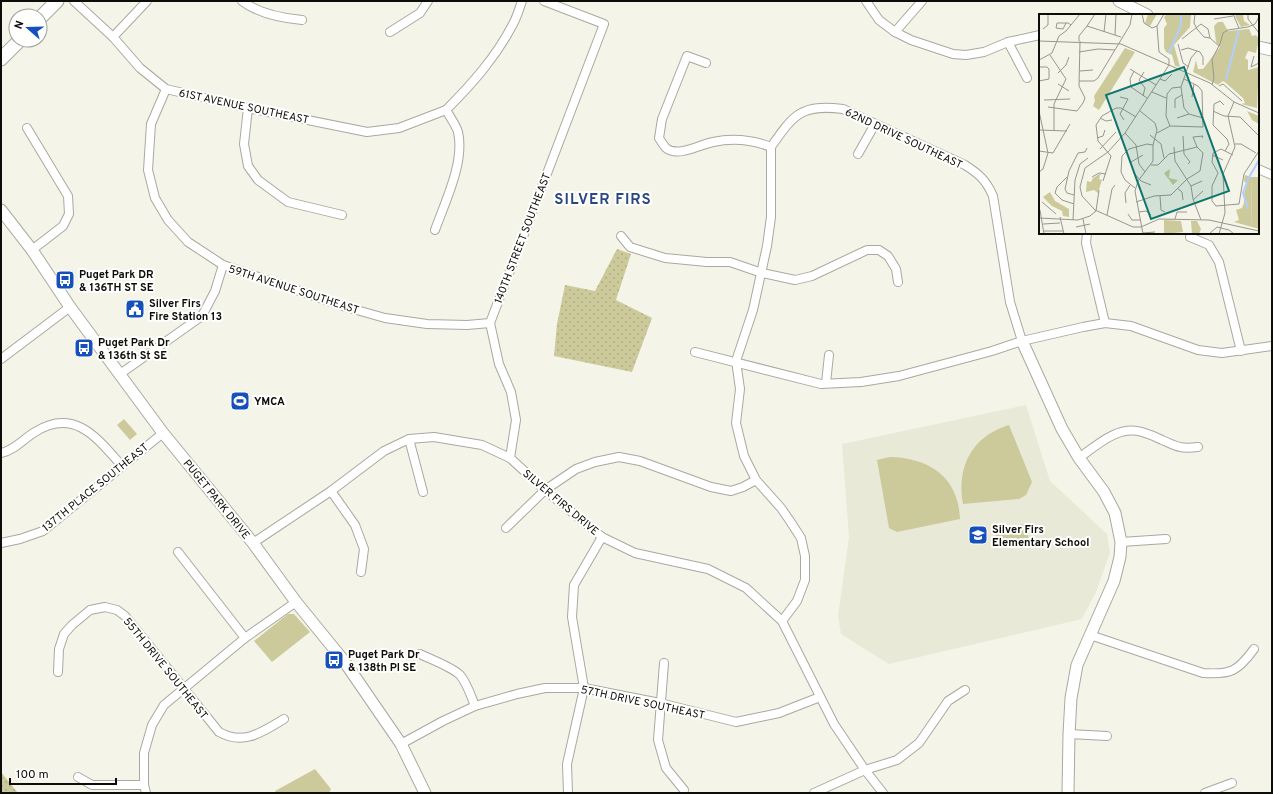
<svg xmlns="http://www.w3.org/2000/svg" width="1273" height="794" viewBox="0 0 1273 794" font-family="Overpass,sans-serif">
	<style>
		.built { fill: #e9e9d7 }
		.grass { fill: url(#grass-dots) }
		.green { fill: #ccca9b }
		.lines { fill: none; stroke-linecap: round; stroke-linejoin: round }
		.street-casing { stroke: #a9a99f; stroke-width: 10 }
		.secondary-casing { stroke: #a9a99f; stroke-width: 13 }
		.primary-casing { stroke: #a9a99f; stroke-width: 15 }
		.street { stroke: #fff; stroke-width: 8 }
		.secondary { stroke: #fff; stroke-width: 11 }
		.primary { stroke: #fff; stroke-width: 13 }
		.labels { text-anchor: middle; stroke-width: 4; stroke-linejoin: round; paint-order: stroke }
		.street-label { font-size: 11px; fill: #0c0c09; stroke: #fffffe }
		.poi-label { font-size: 11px; font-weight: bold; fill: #0c0c09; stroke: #fffffe; text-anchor: start }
		.district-label { font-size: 15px; font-weight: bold; letter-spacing: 1px; fill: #2a4880; stroke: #fffffe }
		.inset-river { fill: none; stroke: #b2ceff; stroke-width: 2 }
		.inset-road { fill: none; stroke: #98978f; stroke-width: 1 }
		.view { fill: #0f766e; fill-opacity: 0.15; stroke: #0f766e; stroke-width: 2 }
		.inset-edge { fill: none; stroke: #0c0c09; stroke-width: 2 }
	</style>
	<defs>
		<pattern id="grass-dots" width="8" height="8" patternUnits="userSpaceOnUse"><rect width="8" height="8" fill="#ccca9b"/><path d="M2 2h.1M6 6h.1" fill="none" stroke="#aeac84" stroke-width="1.8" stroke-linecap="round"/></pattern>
	</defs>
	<rect width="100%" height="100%" fill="#f5f4e9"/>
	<polygon class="built" points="1026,405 1050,481 1107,534 1110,553 1096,592 1082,619 889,664 841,634 838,616 849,537 842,444"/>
	<g class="grass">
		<polygon points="617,249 631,254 616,300 652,318 632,372 554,356 557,324 565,285 595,291"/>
		<polygon points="1,772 18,793 1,793"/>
	</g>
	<g class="green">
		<polygon points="124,419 137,434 130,440 117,425"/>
		<path d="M1009,425L1032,482L1026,495L1019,499L963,504C956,467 972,436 1009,425Z"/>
		<path d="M890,457C930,458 958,477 960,519L897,532L889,528L877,460Z"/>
		<polygon points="1025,524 1029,540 998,547 995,534 996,530"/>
		<polygon points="288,614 294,614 310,632 272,662 254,641"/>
		<polygon points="315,769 331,789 329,793 276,793 275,791"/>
	</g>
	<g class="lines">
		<defs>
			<g id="street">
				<polyline points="74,1 113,37 140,68 166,89 248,108 367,132 399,128 446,110"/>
				<path d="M242,1C259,14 281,18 302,20"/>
				<polyline points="866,1 879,20 895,32 911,40 953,54 966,55 984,52 1008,42 1040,35"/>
				<polyline points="390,32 420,13 428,1"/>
				<polyline points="895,32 922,1"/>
				<polyline points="113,37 147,1"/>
				<polyline points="1008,42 1027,78"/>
				<path d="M706,63L687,56L662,119L659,138C661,141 663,145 666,148C678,158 701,144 713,142C732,138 753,140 771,147"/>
				<polyline points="166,89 151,124 148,170 155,198 168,220 188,242 223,265 346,307 385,318 427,324 467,325 490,323"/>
				<polyline points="248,108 244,144 248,166 258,180 288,202 342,215"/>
				<polyline points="27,128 68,196 69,214 63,226 32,250"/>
				<polyline points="771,147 771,217 767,246 753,310 736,361 740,389 736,423 744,456 756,480 781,508 790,521 801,538 805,556 805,580 797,601 782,621"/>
				<path d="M771,147C794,114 801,104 843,109L965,165C979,174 986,180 993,196L1010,302L1022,341"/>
				<polyline points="858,154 875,124"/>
				<polyline points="1258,169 1272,175"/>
				<path d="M435,230C445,202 465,162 458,132C456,125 450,117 446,110C472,84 496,57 513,24C517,17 519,9 522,1"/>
				<polyline points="1087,233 1086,243 1105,323"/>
				<polyline points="621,236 630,247 665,258 707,262 730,262 762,273 795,280 812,276 867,250 879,250 888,256 896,269 898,282"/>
				<polyline points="1190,237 1209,245 1219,262 1241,351"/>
				<polyline points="695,352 821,384 861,382 899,376 992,351 1022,341 1083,327 1105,323 1131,326 1198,350 1222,353 1272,346"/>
				<polyline points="1,359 70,307"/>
				<polyline points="120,374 202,316 215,291 223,265"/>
				<polyline points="826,383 829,355"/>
				<polyline points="409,439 423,492"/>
				<path d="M1,453C15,450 23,439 35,432C75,407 98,439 122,466"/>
				<polyline points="510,458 516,420 511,392 499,364 490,323 604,24 544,1"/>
				<path d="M1079,458C1097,445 1118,425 1142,432C1149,434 1156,437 1162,440C1178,447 1180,449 1198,447"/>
				<polyline points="331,491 355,525 364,549 361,572"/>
				<polyline points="506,528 545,490 576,469 595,462 619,457 640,461 711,487 731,491 743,487 756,480"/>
				<polyline points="1121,542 1166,539"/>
				<polyline points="1,543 20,539 43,531 163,433"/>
				<polyline points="253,543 331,491 384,451 409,439 434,437 482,445 510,458 545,490 602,537 635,553 708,569 746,588 782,621 834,724 865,770 883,793"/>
				<polyline points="178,552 245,638"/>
				<path d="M1090,635L1203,673C1231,675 1238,671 1254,649"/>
				<path d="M420,654C430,659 452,667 460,675C467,683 471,696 475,706"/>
				<polyline points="664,663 658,740 666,768 684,790"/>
				<path d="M58,672L59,649L64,634L72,625L90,610L105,607L117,610L125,616L219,732C244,746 262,732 284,719"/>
				<polyline points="1069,734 1107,736"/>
				<polyline points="401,744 443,721 475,706 517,694 545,688 584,688 660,703 736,722 779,713 820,697"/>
				<polyline points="78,777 92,785 144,785"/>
				<polyline points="146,793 144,785 144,753 152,725 164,705 245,638 296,602"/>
				<polyline points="568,793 567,764 584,688 572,617 574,585 602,537"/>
				<polyline points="814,793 865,770 897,760 919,743 948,701 965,690"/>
				<polyline points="1205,793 1232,783"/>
			</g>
			<g id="secondary">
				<polyline points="1119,1 1147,15"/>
				<polyline points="1258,47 1272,50"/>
				<polyline points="1,210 32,250 70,307 163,433 253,543 296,602 344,661 401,744 425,793"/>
				<polyline points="1022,341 1062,429 1079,458 1104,492 1115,513 1121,542 1120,557 1114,581 1077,665 1071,698 1069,734 1068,793"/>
			</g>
			<g id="primary">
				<polyline points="40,18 57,1"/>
				<polyline points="1,59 20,40"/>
			</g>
		</defs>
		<use href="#street" class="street-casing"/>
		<use href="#secondary" class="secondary-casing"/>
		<use href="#primary" class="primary-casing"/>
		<use href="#street" class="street"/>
		<use href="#secondary" class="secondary"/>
		<use href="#primary" class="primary"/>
	</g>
	<defs>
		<symbol id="bus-square" viewBox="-11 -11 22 22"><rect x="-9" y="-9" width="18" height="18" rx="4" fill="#1650bb" stroke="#fffffe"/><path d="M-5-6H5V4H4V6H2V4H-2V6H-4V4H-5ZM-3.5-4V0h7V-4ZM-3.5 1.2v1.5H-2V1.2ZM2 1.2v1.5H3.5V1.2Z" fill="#fff"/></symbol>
		<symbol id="civic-square" viewBox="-11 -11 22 22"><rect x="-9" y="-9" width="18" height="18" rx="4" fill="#1650bb" stroke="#fffffe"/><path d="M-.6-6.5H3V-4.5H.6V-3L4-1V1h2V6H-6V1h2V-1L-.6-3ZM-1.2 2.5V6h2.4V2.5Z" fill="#fff"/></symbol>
		<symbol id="stadium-square" viewBox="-11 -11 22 22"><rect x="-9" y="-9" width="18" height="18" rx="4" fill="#1650bb" stroke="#fffffe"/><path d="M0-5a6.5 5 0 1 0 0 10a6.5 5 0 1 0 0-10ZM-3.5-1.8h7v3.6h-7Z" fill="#fff"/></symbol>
		<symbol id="school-square" viewBox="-11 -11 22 22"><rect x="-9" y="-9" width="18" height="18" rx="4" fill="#1650bb" stroke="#fffffe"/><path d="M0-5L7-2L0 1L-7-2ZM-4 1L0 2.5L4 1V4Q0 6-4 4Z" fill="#fff"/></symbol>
	</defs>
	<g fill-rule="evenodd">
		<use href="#bus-square" x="54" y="269" width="22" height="22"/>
		<use href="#civic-square" x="124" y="298" width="22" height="22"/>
		<use href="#bus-square" x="73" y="337" width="22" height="22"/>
		<use href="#stadium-square" x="229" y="390" width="22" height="22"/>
		<use href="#school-square" x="967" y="524" width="22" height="22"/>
		<use href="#bus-square" x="323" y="649" width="22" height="22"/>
	</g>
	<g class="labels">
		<g class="street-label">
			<text transform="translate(244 106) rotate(12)" y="4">61ST AVENUE SOUTHEAST</text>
			<text transform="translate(904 138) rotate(25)" y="4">62ND DRIVE SOUTHEAST</text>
			<text transform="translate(522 238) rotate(-69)" y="4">140TH STREET SOUTHEAST</text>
			<text transform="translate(294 289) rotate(18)" y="4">59TH AVENUE SOUTHEAST</text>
			<text transform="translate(95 487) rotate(-39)" y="4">137TH PLACE SOUTHEAST</text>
			<text transform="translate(217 499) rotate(51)" y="4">PUGET PARK DRIVE</text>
			<text transform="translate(561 502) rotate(40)" y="4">SILVER FIRS DRIVE</text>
			<text transform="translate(166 668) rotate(51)" y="4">55TH DRIVE SOUTHEAST</text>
			<text transform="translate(643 702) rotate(12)" y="4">57TH DRIVE SOUTHEAST</text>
		</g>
		<g class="poi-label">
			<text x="79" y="278">Puget Park DR<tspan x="79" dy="13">&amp; 136TH ST SE</tspan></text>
			<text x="149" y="307">Silver Firs<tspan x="149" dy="13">Fire Station 13</tspan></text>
			<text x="98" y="346">Puget Park Dr<tspan x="98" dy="13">&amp; 136th St SE</tspan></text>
			<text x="254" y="405">YMCA</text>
			<text x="992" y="533">Silver Firs<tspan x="992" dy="13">Elementary School</tspan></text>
			<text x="348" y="658">Puget Park Dr<tspan x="348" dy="13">&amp; 138th Pl SE</tspan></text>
		</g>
		<g class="district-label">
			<text x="603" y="204">SILVER FIRS</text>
		</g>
	</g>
	<g transform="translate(1039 14)">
		<rect width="220" height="220" fill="#f5f4e9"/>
		<path d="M109,0H118L111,12L106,9ZM86,34L96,38L60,96L54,92L56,87L55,82Z" fill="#ccca9b"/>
		<path d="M128,0H152L151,13L135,31L141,53L136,52L133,41L127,38L125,34V14L128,10L125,3ZM198,0H204L205,7L211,11L202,13L196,2ZM179,8H184L189,17L210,15L213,22L217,21L220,25L217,39L209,37L206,44L209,46V56L220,53L218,94L202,90L206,89L204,84L187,69L184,67L179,71L154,58L157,46L159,55H164L181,33L177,28L175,12ZM206,161L212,163L213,213L195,208L200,206L197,196L203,194L205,189V180L208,170L205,167ZM11,178L16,187L30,195V203L24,202L23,197L13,192L4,183ZM125,206L142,207L144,218L125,220ZM152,207H158L162,215L160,220H153Z" fill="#ccca9b"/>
		<path d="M208,97L220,102V110L213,106ZM131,155L130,164L139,166L134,171L125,159ZM62,159L60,165L63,166L59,179L55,176L47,178L48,167L52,168L54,164ZM212,163H220V215L213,213Z" fill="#ccca9b"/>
		<path class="inset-river" d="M130,39L142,11V0M187,65L200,16M209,195L204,179L209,165L220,146"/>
		<path class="inset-road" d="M103,0L105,9L113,14L118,12M156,0L155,9L158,15L165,23L171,24L180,32M194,0L200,14M209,0V5L220,19M175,5L194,2M27,9L24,15L17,14L18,9H29L32,11M48,12L82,23M48,12L56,0M118,12L120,38L130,45V51L86,119L69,138L46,154L41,173L43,182L56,196L94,213H102L120,205L170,206L220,217M118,12L125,0M4,15L9,11V0M65,18L67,0M76,21L77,0M143,25L162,10L169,15L171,24M0,27L82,30L171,69L195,88L220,99M40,27V22L48,12M139,30L144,49L150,53M142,36L149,34L161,38L164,43V51M40,38L59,35L76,36M11,41L27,65L15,90V116M215,42L212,53L220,49M0,46L13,39L20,22L27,17L41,0M0,53H8L10,55V65L0,67M91,55L117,71M41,57L54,56M95,57L91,65L92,73L108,84M19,59L27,51L30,43M121,65L126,67L133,60M40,67H55L59,64L91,11L93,0M19,70L30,77M173,71L175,64L173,45L181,30L184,19L189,16L209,13L216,10L220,3M180,72L184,70L203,87M113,78L127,84M104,82L106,74L100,66L105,58M81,83L89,85L81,100L85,106M153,83L155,70M5,86L31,85M185,91L181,87L175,90L174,111L188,125L190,130L186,137M9,93L38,97L44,89L46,84L40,72L41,27M136,94V85L143,81M0,97L9,139L4,155L0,158M101,97L116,109L118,116L114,131V147L99,167L96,177L104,220M174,97L185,102L201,103L220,122M150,100L145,94L142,73L152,44L158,37M61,104L67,107L73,106M138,104L150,100L164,104M131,112L127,102L128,80L133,74L142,73M0,116L28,117M86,119L97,131L100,150L106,158M118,119L131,112L164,113L163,77L159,72L145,65M111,121L122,130L125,144M144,122L145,140L151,148L149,150M58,124L64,122L66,116M196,130H202L217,139M135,133L136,147L152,172L154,185L162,206M158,133L154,123L164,122L163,124M61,135L77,118M0,137L14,139L31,110M173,141L184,146M194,141L182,135L174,139L173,148L179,159L173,172V187L177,192L200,190L205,160L220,137M92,148L104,141M112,151H119L130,140L158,133M94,158L102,167L112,171M28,163L18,173L16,179L23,186L35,190M53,163L60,159L67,160M64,167L72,142L59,127L57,111L63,102L77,94H82L97,103M152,172L163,167M96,174L86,166L82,158L83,142L90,135L108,130L114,131M138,174L143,178L144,186M35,181L28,179L26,175L30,157L39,139L46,138L48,134M121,182L122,196L126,198M154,186L164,177M3,188L17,200M97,188L115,182L132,181L148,165L161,157L164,139L158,133M87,189L86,179L91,171M1,196L5,220M57,197L60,176M100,198L107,197L112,201M89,200L93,206H101M68,201L73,175L76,171M21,203L25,220M0,204L39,206L51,202L57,197M44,205L47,220M136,205L138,198H148M34,206L36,166L41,150L49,144M4,210L21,209M37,213L51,210M5,217H24M104,219L116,218M170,220L178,213L190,216L195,220M180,220L186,199L184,160L196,133L189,102L195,88"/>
		<path class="view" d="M145,53L190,177L112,205L67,81Z"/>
		<rect width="220" height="220" class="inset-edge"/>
	</g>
	<rect width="1273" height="794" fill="none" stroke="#0c0c09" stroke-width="4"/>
	<g transform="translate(28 28) rotate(290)"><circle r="19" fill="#fffffe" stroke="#9e9e9c"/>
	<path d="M0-3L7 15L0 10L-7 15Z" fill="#1650bb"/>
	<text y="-6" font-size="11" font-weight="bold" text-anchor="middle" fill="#0c0c09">N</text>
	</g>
	<path d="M10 778v6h106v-6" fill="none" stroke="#0c0c09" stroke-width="2"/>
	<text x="16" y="778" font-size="12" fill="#0c0c09" stroke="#fffffe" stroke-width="3" paint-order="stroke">100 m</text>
</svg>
